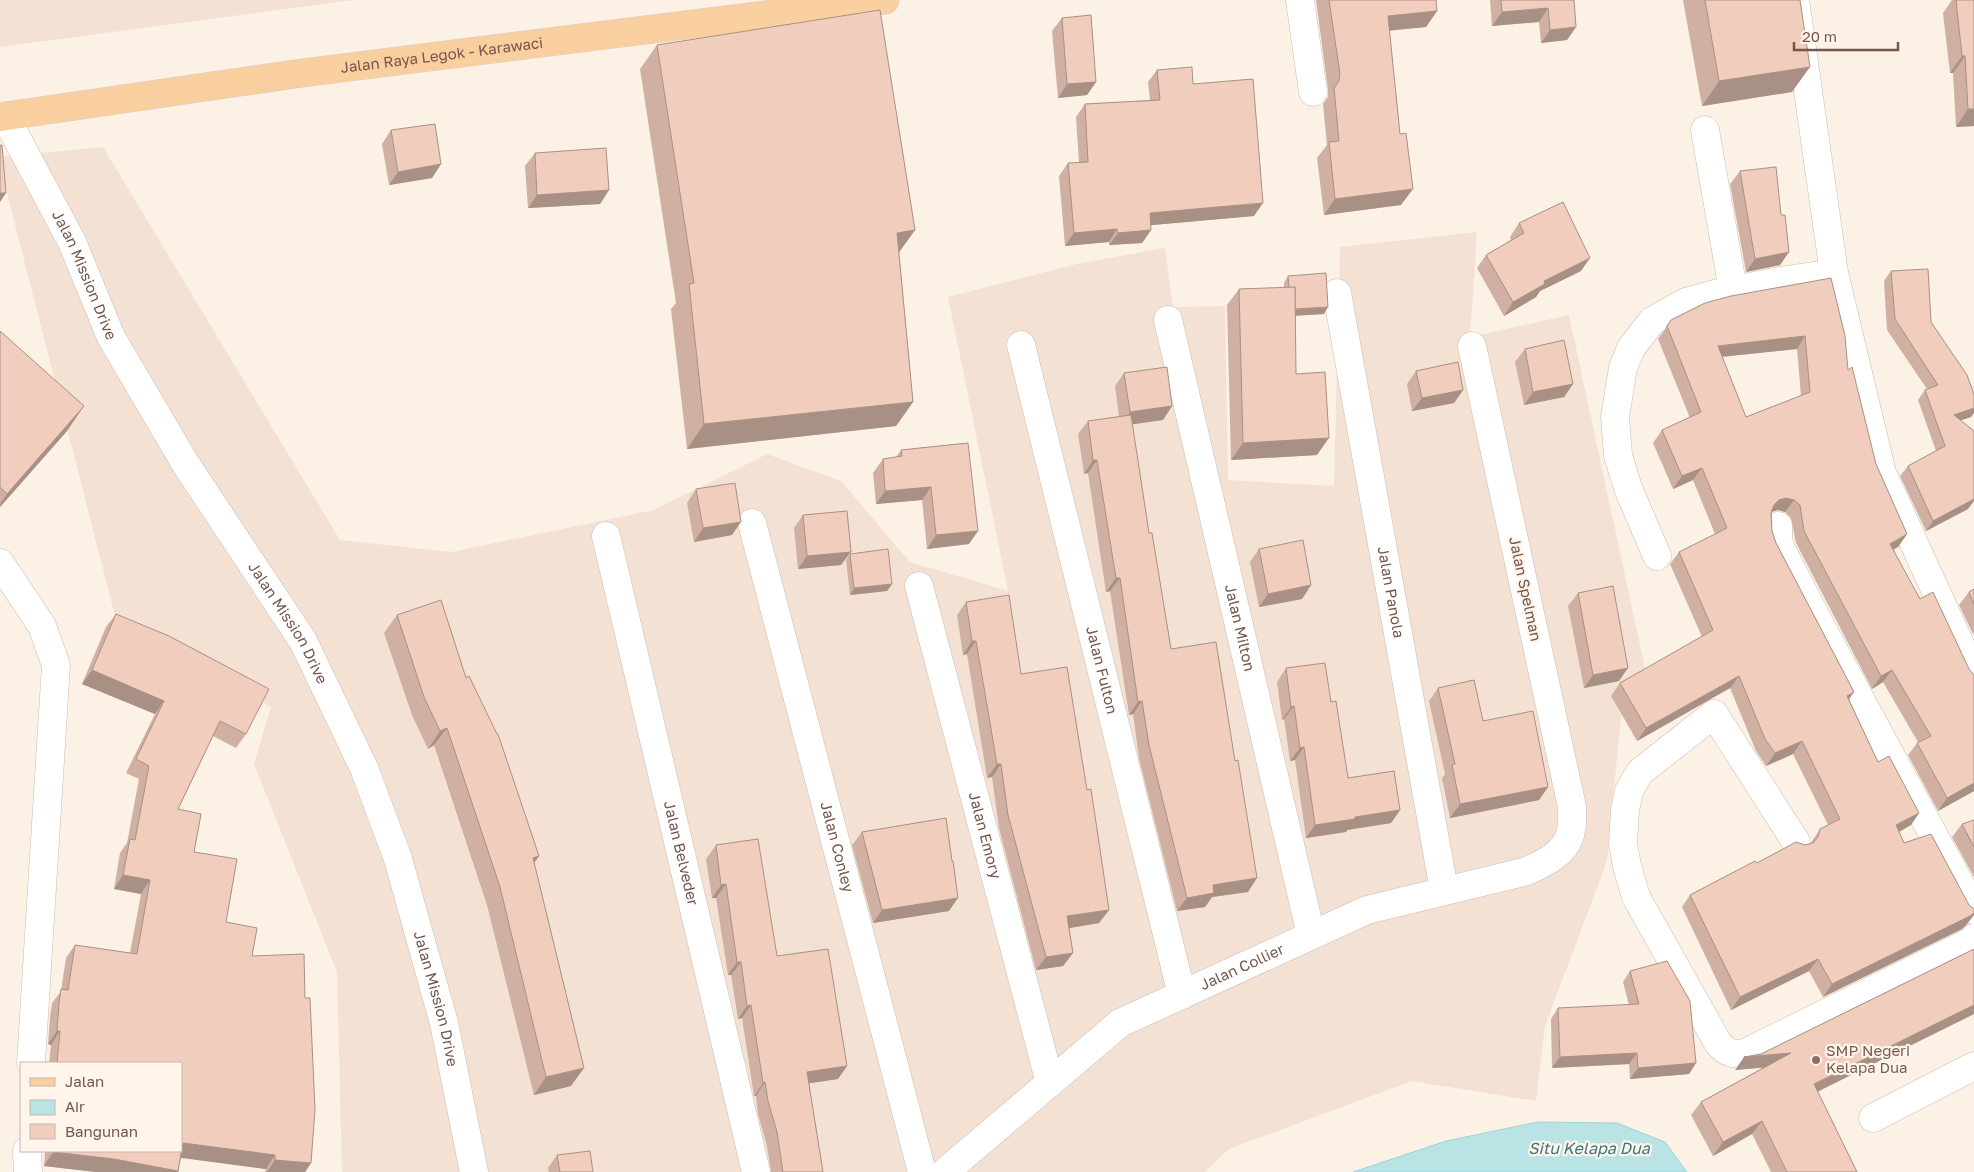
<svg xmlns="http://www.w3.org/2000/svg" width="1974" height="1172" viewBox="0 0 1974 1172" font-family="'Golos Text',sans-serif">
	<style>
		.residential { fill: #f3e2d4 }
		.water { fill: #bae3e5; stroke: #a0d4d7 }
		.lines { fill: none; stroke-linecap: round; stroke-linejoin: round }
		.street-casing { stroke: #cfbaaf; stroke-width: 29 }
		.secondary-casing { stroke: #d2b9ac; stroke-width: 29 }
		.primary-casing { stroke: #d8d0cd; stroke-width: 29 }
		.street { stroke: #fff; stroke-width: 28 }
		.secondary { stroke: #fff; stroke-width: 28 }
		.primary { stroke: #f9cf9f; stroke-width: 28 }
		.wall { fill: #cfb0a3; fill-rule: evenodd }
		.shaded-wall { fill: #a99084 }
		.building { fill: #f1cdbd; stroke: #a99084; fill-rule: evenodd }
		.education-dot { fill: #8d6e63; stroke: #fff5eb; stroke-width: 2 }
		.labels { text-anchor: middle; stroke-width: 4.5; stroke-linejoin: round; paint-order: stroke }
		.street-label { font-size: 15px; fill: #75564b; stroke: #fff5eb }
		.education-label { font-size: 15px; fill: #785e54; stroke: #fff5eb; text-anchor: start }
		.water-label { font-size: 16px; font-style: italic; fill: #3f767a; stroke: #fff5eb }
	</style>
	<rect width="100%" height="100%" fill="#fcf1e5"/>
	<g class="residential">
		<polygon points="0,0 353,0 0,47"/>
		<polygon points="103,147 340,540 451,552 654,510 767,454 841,481 910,562 1008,591 948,297 1081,263 1165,248 1173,307 1225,306 1228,480 1334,486 1340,247 1477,232 1470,337 1569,315 1649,687 1623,696 1607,861 1545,1026 1536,1101 1412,1081 1229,1149 1205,1172 342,1172 337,972 254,764 271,707 116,620 0,166 0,157"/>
	</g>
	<polygon class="water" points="1538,1122 1617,1123 1665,1142 1687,1172 1353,1172 1446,1141"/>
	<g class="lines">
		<defs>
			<g id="street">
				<polyline points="1300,0 1313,92"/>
				<polyline points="1795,0 1834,273 1882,473 1974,675"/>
				<polyline points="1705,130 1733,290"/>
				<path id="s1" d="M1337,293L1444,890"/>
				<path id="s2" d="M1168,320L1311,935"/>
				<path id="s3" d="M1021,345L1182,995"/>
				<path id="s4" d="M752,523L922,1172"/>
				<polyline points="1778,526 1778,539 1781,549 1818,621 1974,910"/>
				<path id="s5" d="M606,536L756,1172"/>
				<polyline points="1657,556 1628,488 1618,455 1615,417 1623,368 1631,348 1652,321 1686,302 1719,293 1780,281 1834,273"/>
				<polyline points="0,563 42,626 56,665 31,1063"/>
				<path id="s6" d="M919,586L1050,1083"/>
				<path d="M1796,842L1714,714L1640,772L1629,791L1625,810L1623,844L1627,866L1636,897L1718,1043C1727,1053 1732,1055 1745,1053L1972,941L1974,938"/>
				<polyline points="1873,1118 1974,1066"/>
				<polyline points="27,1151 28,1172"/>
				<path id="s7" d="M945,1172L1120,1023L1367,910L1527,871C1545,863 1568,852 1571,830C1573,823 1572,814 1572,807L1472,346"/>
			</g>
			<g id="secondary">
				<path id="s8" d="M5,116L72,242L111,337L185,463L303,641L364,768L398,859L444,1023L474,1172"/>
			</g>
			<g id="primary">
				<path id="s9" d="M0,117L302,73L885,0"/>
			</g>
		</defs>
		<use href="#street" class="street-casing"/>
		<use href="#secondary" class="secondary-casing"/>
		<use href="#primary" class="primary-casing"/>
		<use href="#street" class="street"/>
		<use href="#secondary" class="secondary"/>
		<use href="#primary" class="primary"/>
	</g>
	<g class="wall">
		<polygon points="1316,0 1436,0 1437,11 1426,27 1389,30 1401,205 1324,215 1317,158 1327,145 1323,104 1328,97 1328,90"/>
		<polygon points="1490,0 1574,0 1576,27 1567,40 1541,43 1539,22 1492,26"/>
		<polygon points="1683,0 1800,0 1792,92 1702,106"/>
		<polygon points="1952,0 1974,0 1974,126 1956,127 1953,73 1950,73 1943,13"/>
		<polygon points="1062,18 1096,82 1087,95 1058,98 1052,31"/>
		<polygon points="657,45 915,230 899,252 913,402 896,426 687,449 671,309 676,303 640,69"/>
		<polygon points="1157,70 1193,84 1254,216 1151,225 1151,230 1142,243 1109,245 1109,242 1065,246 1059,176 1068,163 1079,163 1076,117 1085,104 1150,100 1148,82"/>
		<polygon points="391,130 441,164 432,178 389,185 382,144"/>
		<polygon points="535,153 609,190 600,204 528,208 525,166"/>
		<polygon points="1740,171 1781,215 1789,252 1780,265 1746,272 1730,184"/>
		<polygon points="1519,223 1581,271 1540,291 1536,297 1504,316 1477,268 1486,255 1511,240 1510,237"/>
		<polygon points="1891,271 1931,322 1971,417 1961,420 1968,509 1926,531 1900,476 1908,466 1936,451 1918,400 1925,390 1927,389 1887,330 1884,281"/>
		<polygon points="1288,276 1324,314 1295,316 1296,374 1317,455 1231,460 1227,305 1239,289 1284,288 1284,283"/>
		<path d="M1831,278L1848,370L1876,464L1907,534L1898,547L1894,549L1974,791L1938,811L1908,755L1918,742L1883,682L1872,689L1796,543L1791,518L1785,512L1778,510L1772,512V531L1776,543L1854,692L1849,699L1878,762L1919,813L1911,825L1899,832L1904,843L1967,924L1962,929L1823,997L1809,971L1731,1010L1682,907L1690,895L1757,863L1811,843L1820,829L1828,825L1793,754L1766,766L1756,751L1730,688L1637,741L1611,696L1620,683L1702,637L1670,564L1679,552L1715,534L1693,480L1673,489L1653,443L1662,430L1690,418L1658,339L1671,320ZM1797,349L1801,396L1746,417L1722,357Z"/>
		<polygon points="0,331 67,431 0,507"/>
		<polygon points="1525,349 1573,384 1564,397 1524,405 1515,362"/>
		<polygon points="1416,371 1463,390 1454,403 1412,411 1407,384"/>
		<polygon points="1124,373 1172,406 1163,420 1132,424 1149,533 1171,649 1248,892 1212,897 1205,907 1177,911 1139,758 1133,714 1129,715 1110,591 1106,592 1088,473 1084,474 1078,434 1088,421 1119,416 1115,386"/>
		<polygon points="968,443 969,544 927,549 922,500 876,504 873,473 883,459 896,457 901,450"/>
		<polygon points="696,489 732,535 694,542 687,503"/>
		<polygon points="803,515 841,565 798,569 794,528"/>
		<polygon points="1259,549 1311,585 1302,599 1259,607 1250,562"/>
		<polygon points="850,554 892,584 887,591 850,595 846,560"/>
		<polygon points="1974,589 1974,633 1973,634 1959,605 1969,592"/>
		<polygon points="1578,593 1619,681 1584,688 1568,606"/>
		<polygon points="966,602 1021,674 1087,790 1109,910 1099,923 1069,928 1073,953 1063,966 1036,970 999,828 992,777 987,778 967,654 963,655 957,615"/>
		<polygon points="116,614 246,734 236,748 213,736 178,809 194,852 226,922 252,956 311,1163 305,1172 265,1172 266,1169 181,1157 178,1172 96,1172 44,1166 45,1151 181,1151 181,1063 49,1063 51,1045 48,1044 50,1017 52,1003 61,991 66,958 75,945 130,953 141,894 114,889 120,853 127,843 139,779 126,773 155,714 82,684 106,627"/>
		<polygon points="397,615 466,678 539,856 534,863 571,1086 534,1095 487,905 434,745 428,749 412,715 384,633"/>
		<polygon points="1286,668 1331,702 1348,778 1400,810 1391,823 1347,830 1346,832 1306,838 1295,760 1290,761 1284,719 1282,720 1277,682"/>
		<polygon points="1438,688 1483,721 1548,787 1539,800 1450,818 1442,778 1445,774 1429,701"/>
		<polygon points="1974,820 1974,877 1952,837 1962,824"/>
		<polygon points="862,832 949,911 873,923 852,845"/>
		<polygon points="716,845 777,956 847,1066 838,1079 809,1083 823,1172 771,1172 767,1146 758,1114 756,1096 754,1096 742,1018 738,1019 731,975 728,975 716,898 712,898 706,859"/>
		<polygon points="1974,949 1974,1014 1817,1091 1857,1172 1771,1172 1752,1134 1713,1156 1691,1115 1701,1102 1764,1067 1735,1070 1761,1054"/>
		<polygon points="1630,971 1696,1063 1689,1074 1630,1079 1629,1064 1552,1068 1551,1019 1558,1008 1629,1005 1623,982"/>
		<polygon points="557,1155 593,1172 549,1172 548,1168"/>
	</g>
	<g class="shaded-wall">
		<polygon points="1548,8 1539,22 1492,26 1502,12"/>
		<polygon points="1437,11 1426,27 1377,32 1388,16"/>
		<polygon points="1576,27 1567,40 1541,43 1550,30"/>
		<polygon points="1962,56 1965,56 1953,73 1950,73"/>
		<polygon points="1810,67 1792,92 1702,106 1719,81"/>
		<polygon points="1096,82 1087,95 1058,98 1067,84"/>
		<polygon points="1968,109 1974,109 1974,126 1956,127"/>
		<polygon points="441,164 432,178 389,185 398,172"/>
		<polygon points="1413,189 1401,205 1324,215 1335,199"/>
		<polygon points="609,190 600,204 528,208 537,195"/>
		<polygon points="0,193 6,193 0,202"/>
		<polygon points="1263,203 1254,216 1142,226 1150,213"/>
		<polygon points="1117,229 1109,242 1065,246 1074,233"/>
		<polygon points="915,230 897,255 897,233"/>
		<polygon points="1151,230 1142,243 1109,245 1118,233"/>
		<polygon points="1789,252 1780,265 1746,272 1755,259"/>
		<polygon points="1590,258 1581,271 1540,291 1536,297 1504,316 1513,302 1544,281"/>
		<polygon points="1328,307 1324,314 1286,316 1291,310"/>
		<polygon points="1805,336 1797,349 1709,358 1718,346"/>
		<polygon points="1573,384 1564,397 1524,405 1533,392"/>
		<polygon points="1463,390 1454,403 1412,411 1422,398"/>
		<polygon points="913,402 896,426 687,449 704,424"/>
		<polygon points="84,406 67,431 0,507 0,504 7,494"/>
		<polygon points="1172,406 1163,420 1121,426 1130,412"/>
		<polygon points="1974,408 1974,413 1971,417 1947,425 1954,415"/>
		<polygon points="1329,438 1317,455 1231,460 1243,443"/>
		<polygon points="1093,460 1097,460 1088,473 1084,474"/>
		<polygon points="1702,468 1693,480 1673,489 1682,476"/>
		<polygon points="931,487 922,500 876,504 885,491"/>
		<polygon points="1786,498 1794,500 1785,512 1778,510 1771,512 1774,505 1779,500"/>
		<polygon points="1974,499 1974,501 1968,509 1926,531 1933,521"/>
		<polygon points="741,522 732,535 694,542 703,528"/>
		<polygon points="978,531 969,544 927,549 936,535"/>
		<polygon points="1907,534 1898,547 1882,556 1890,544"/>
		<polygon points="851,552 841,565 798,569 807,556"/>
		<polygon points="1116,578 1120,578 1110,591 1106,592"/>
		<polygon points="892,584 887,591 850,595 854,588"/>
		<polygon points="1311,585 1302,599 1259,607 1268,594"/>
		<polygon points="972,641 976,641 967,654 963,655"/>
		<polygon points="1628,668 1619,681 1584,688 1593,675"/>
		<polygon points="92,670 164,701 155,714 82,684"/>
		<polygon points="1892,670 1883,682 1872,689 1881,676"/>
		<polygon points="1739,676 1730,688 1637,741 1646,728"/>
		<polygon points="1854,692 1845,704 1847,696"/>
		<polygon points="1142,701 1133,714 1129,715 1138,702"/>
		<polygon points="1294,706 1284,719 1282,720 1291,707"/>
		<polygon points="447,728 434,745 428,749 440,731"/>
		<polygon points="1802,741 1793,754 1766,766 1775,753"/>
		<polygon points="1304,747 1295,760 1290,761 1300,748"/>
		<polygon points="997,764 1001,764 992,777 987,778"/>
		<polygon points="1974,783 1974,791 1938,811 1947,798"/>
		<polygon points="1548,787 1539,800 1450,818 1460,804"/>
		<polygon points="1400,810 1391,823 1347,830 1346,832 1306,838 1315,825 1355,817"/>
		<polygon points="1919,813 1911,825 1888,838 1896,825"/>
		<polygon points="539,856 526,874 533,858"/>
		<polygon points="123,875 150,880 141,894 114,889"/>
		<polygon points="1257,878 1248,892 1212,897 1205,907 1177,911 1187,898 1213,885"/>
		<polygon points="726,884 716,898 712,898 721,885"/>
		<polygon points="958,898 949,911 873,923 882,910"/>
		<polygon points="1109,910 1099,923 1058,930 1067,916"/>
		<polygon points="1974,913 1974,915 1967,924 1962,929 1823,997 1832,984"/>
		<polygon points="1073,953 1063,966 1036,970 1046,957"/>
		<polygon points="1818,959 1809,971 1731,1010 1740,997"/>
		<polygon points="737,962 741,962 731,975 728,975"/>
		<polygon points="751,1005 742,1018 738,1019 747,1006"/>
		<polygon points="1974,1005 1974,1014 1805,1098 1814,1084"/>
		<polygon points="57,1031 60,1031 51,1045 48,1044"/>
		<polygon points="1637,1053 1629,1064 1552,1068 1560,1057"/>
		<polygon points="1791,1053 1782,1066 1735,1070 1744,1057"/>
		<polygon points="1696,1063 1689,1074 1630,1079 1638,1068"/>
		<polygon points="847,1066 838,1079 798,1085 807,1072"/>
		<polygon points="584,1068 571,1086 534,1095 546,1077"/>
		<polygon points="765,1082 756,1096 754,1096 763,1083"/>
		<polygon points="1762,1121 1752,1134 1713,1156 1723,1142"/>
		<polygon points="183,1143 275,1155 266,1169 174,1157"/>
		<polygon points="53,1152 114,1159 178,1171 178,1172 96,1172 44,1166"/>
		<polygon points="275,1160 311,1163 305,1172 267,1172"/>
	</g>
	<g class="building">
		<polygon points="1329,0 1436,0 1437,11 1388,16 1400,134 1406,133 1413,189 1335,199 1329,142 1339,141 1334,88 1339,81 1340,74"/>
		<polygon points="1501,0 1574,0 1576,27 1550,30 1548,8 1502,12"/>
		<polygon points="1705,0 1800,0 1810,67 1719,81"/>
		<polygon points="1956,0 1974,0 1974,109 1968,109 1965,56 1962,56"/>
		<polygon points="880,10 915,230 897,233 913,402 704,424 689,284 694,283 657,45"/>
		<polygon points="1091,15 1096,82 1067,84 1062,18"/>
		<polygon points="1192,67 1193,84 1253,79 1263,203 1150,213 1151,230 1118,233 1117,229 1074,233 1068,163 1088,162 1085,104 1160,100 1157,70"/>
		<polygon points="435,124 441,164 398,172 391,130"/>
		<polygon points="0,145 2,145 6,193 0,193"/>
		<polygon points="606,148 609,190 537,195 535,153"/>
		<polygon points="1776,167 1781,215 1785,215 1789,252 1755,259 1740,171"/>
		<polygon points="1563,202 1590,258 1544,281 1545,284 1513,302 1486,255 1524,233 1519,223"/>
		<polygon points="1928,269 1931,322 1967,375 1974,394 1974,408 1954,415 1974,431 1974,499 1933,521 1908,466 1945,446 1925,390 1938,385 1895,319 1891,271"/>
		<polygon points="1326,273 1328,307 1295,309 1295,287 1289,288 1288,276"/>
		<path d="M1831,278L1845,336L1848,370L1852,367L1876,464L1907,534L1890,544L1920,599L1933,592L1969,669L1974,675V783L1947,798L1917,743L1931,736L1892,670L1881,676L1804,531L1800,505L1794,500L1786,498L1779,500L1774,505L1771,513L1772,531L1776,543L1854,692L1847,696L1878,762L1889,756L1919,813L1896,825L1904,843L1931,834L1969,905L1974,909V913L1970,916L1832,984L1818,959L1740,997L1690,895L1755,861L1757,863L1796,842L1805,845L1813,843L1818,837L1820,829L1840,819L1802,741L1775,753L1765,739L1739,676L1646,728L1620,683L1713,630L1679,552L1727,528L1702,468L1682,476L1662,430L1701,412L1667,326L1671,320L1705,303L1731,296ZM1805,336L1810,392L1746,417L1718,346Z"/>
		<polygon points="1295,287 1296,374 1325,372 1329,438 1243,443 1239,289"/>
		<polygon points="0,331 84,406 7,494 0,487"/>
		<polygon points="1564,340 1573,384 1533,392 1525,349"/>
		<polygon points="1458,362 1463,390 1422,398 1416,371"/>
		<polygon points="1167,367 1172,406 1130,412 1124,373"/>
		<polygon points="1131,415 1149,533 1152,533 1171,649 1216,642 1235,761 1238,760 1257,878 1213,885 1214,893 1187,898 1149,745 1142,701 1138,702 1120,578 1116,578 1097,460 1093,460 1088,421"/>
		<polygon points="968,443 978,531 936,535 931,487 885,491 883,459 902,456 901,450"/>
		<polygon points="735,483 741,522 703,528 696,489"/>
		<polygon points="847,511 851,552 807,556 803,515"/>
		<polygon points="1303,540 1311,585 1268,594 1259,549"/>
		<polygon points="888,549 892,584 854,588 850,554"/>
		<polygon points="1613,586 1628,668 1593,675 1578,593"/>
		<polygon points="1974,589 1974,604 1969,592"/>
		<polygon points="1009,595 1021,674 1067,667 1087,790 1091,789 1109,910 1067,916 1073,953 1046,957 1008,815 1001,764 997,764 976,641 972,641 966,602"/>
		<polygon points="441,600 466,678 469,676 497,734 498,734 539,856 533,858 584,1068 546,1077 500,887 447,728 440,731 424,697 397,615"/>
		<polygon points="116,614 169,636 269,689 246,734 220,721 178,809 201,814 194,852 237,859 226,922 257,928 252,956 304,954 305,998 310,998 315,1110 311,1163 275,1160 275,1155 183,1143 178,1171 114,1159 53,1152 53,1151 181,1151 181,1063 57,1063 60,1031 57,1031 59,1003 61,989 68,990 75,945 137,954 150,880 123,875 130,839 135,840 149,766 136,759 164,701 92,670"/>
		<polygon points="1325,663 1331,702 1336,701 1348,778 1394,771 1400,810 1355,817 1355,819 1315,825 1304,747 1300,748 1294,706 1291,707 1286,668"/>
		<polygon points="1474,680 1483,721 1533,711 1548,787 1460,804 1452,765 1455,764 1438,688"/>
		<polygon points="946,818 952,861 953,861 958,898 882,910 862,832"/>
		<polygon points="1974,820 1974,847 1962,824"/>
		<polygon points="758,839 777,956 828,949 847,1066 807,1072 823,1172 783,1172 777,1132 768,1101 765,1082 763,1083 751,1005 747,1006 741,962 737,962 726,884 721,885 716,845"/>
		<polygon points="1974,949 1974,1005 1814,1084 1857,1172 1787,1172 1762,1121 1723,1142 1701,1102 1791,1053 1744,1057 1761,1054"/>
		<polygon points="1667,961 1690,1001 1696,1063 1638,1068 1637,1053 1560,1057 1558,1008 1639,1004 1630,971"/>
		<polygon points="590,1151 593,1172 560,1172 557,1155"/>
	</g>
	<circle class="education-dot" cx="1816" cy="1060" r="5"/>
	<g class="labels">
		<g class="street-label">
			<text dy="5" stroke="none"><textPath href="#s9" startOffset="446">Jalan Raya Legok - Karawaci</textPath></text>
			<text dy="5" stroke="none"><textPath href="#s8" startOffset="178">Jalan Mission Drive</textPath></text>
			<text transform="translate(1525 589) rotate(78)" y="5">Jalan Spelman</text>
			<text dy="5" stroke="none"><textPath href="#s1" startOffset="304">Jalan Panola</textPath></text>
			<text dy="5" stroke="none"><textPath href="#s8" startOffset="582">Jalan Mission Drive</textPath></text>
			<text dy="5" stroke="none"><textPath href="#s2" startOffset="316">Jalan Milton</textPath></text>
			<text dy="5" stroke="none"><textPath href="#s3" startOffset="335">Jalan Fulton</textPath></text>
			<text dy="5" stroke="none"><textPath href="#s6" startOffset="258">Jalan Emory</textPath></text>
			<text dy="5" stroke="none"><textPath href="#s4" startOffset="335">Jalan Conley</textPath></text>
			<text dy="5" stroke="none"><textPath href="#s5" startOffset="326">Jalan Belveder</textPath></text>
			<text dy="5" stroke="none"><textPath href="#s7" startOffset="364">Jalan Collier</textPath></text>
			<text dy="5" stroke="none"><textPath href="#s8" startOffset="988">Jalan Mission Drive</textPath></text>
		</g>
		<g class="education-label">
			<text x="1826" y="1056">SMP Negeri<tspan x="1826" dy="17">Kelapa Dua</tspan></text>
		</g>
		<g class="water-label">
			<text x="1589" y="1154">Situ Kelapa Dua</text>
		</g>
	</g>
	<rect x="20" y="1062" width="162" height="90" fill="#fff5eb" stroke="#c8b5ab"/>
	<rect x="30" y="1078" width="25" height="8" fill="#f9cf9f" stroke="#c8b5ab"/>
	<text x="65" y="1087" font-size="15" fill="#75564b">Jalan</text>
	<rect x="30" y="1100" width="25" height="15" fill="#bae3e5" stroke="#c8b5ab"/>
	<text x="65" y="1112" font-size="15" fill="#75564b">Air</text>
	<rect x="30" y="1124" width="25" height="15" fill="#f1cdbd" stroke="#c8b5ab"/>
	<text x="65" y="1137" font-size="15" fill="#75564b">Bangunan</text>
	<path d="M1794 42v8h104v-8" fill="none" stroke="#75564b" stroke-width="2.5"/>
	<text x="1802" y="42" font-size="15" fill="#75564b" stroke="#fff5eb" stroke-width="4" paint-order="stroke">20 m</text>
</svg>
